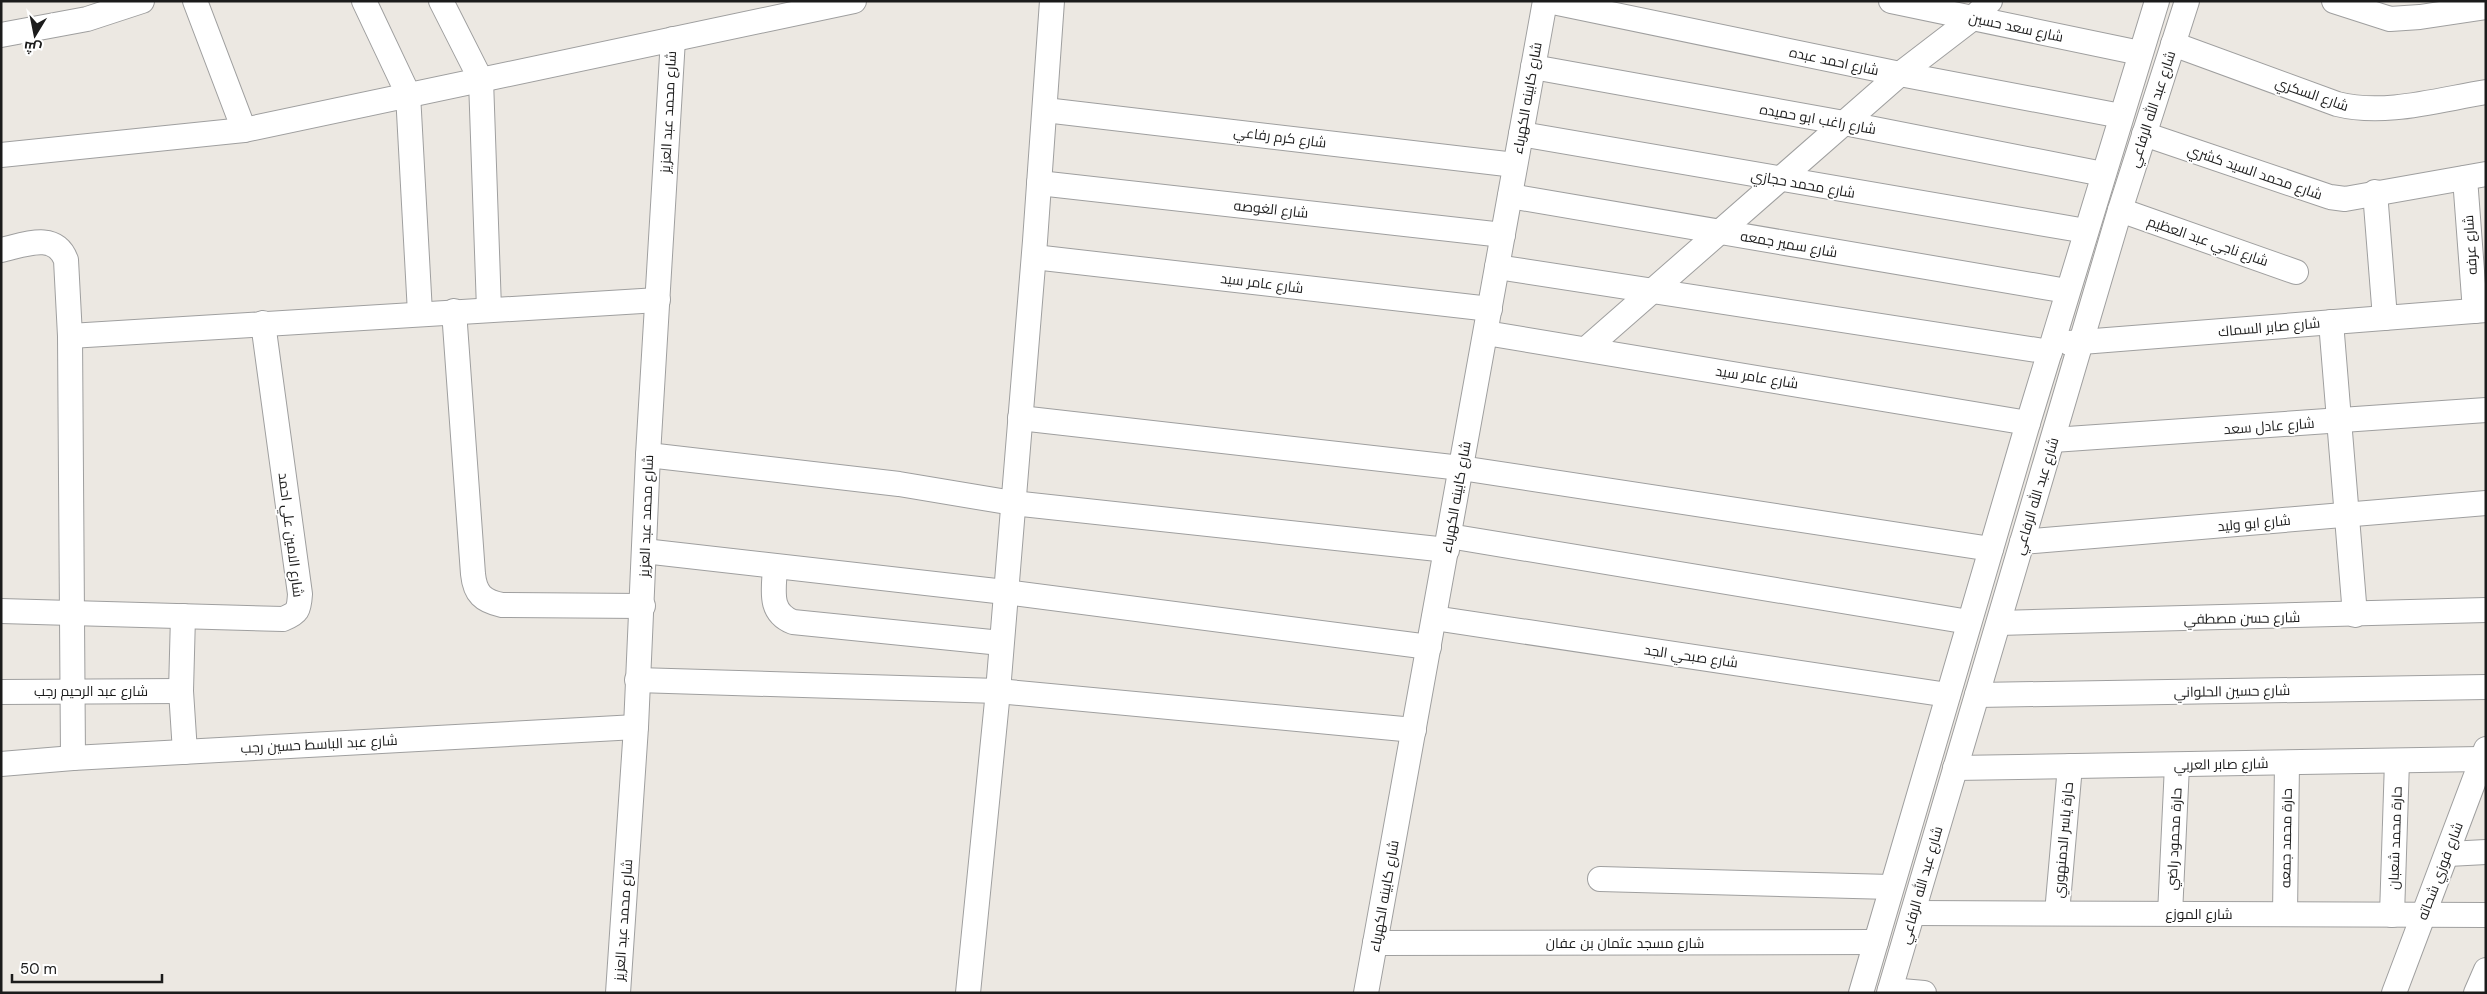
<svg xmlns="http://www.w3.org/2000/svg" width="2487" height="994" viewBox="0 0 2487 994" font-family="'DM Sans',Cairo,sans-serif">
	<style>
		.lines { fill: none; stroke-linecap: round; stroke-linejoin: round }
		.street-casing { stroke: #9f9f9f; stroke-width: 26 }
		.street { stroke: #fff; stroke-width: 24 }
		.labels { text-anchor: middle; stroke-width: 4; stroke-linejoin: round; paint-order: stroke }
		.street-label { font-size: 14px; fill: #1b1b1b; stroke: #fff }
	</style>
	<rect width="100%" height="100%" fill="#ece8e2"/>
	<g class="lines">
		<defs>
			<g id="street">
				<polyline points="195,1 244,130"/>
				<polyline points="364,1 408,94 420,313"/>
				<polyline points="441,1 481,80 489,309"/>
				<polyline points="1548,1 1900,74 2121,116"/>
				<polyline points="1891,1 2140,53"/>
				<polyline points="2334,1 2390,19 2420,17 2486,7"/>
				<polyline points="1,35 87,19 142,1"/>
				<path d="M2173,44L2337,104C2385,116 2437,100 2486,92"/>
				<polyline points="1533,67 1844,123 2103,174"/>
				<polyline points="1045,110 1515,165"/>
				<polyline points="1521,134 2086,231"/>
				<polyline points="2144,134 2330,197 2345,199 2486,174"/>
				<polyline points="1,155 244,130 854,1"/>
				<polyline points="2465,178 2475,311"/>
				<polyline points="1039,183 1503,235"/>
				<polyline points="2375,192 2385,318"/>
				<polyline points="1510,196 2067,291"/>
				<polyline points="2120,210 2296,272"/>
				<path d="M1,250C24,245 55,231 66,260L70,336L73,758"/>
				<polyline points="1034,257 1490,309"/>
				<polyline points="1497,267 2050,352"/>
				<path d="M454,311L473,574C475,594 483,601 502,605L643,606"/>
				<polyline points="2331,322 2355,615"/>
				<polyline points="1486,333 2028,423"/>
				<polyline points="70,336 658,300"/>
				<polyline points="2069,343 2486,310"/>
				<polyline points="1586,349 1900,74 1973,18 1990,1"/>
				<polyline points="1020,418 1461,468 1991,549"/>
				<polyline points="2053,440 2486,410"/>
				<polyline points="648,455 899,484 1013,503 1447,550"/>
				<polyline points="1449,536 1969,622"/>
				<polyline points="2022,542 2486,503"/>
				<polyline points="644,551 1005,592 1429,647"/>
				<path d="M775,567C774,590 768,612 793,622L1001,643"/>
				<path d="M1,611L283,619C298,613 299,610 300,594L263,323"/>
				<polyline points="183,616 181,691 185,752"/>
				<polyline points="1434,618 1948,695"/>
				<polyline points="1999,623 2486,610"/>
				<polyline points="637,680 998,691 1414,730"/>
				<polyline points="1,692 181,691"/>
				<polyline points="1977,695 2486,687"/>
				<polyline points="1,764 73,758 636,727"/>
				<polyline points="1955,768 2481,759 2486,761"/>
				<polyline points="2448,854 2486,852"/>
				<polyline points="1600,879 1891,887"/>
				<polyline points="1913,913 2486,915"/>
				<polyline points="2057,913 2070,766"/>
				<polyline points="2170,914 2177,765"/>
				<polyline points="2285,914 2287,763"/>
				<polyline points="2392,915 2397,761"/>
				<polyline points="1375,943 1876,942"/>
				<polyline points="1890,990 1924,993"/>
				<polyline points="618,993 636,727 648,455 673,39"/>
				<polyline points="968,993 998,691 1035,241 1052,1"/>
				<polyline points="1366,993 1545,1"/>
				<polyline points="1861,993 2028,423 2157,1"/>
				<polyline points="1889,993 2120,210 2187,1"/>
				<polyline points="2394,993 2486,749"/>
				<polyline points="2476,993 2486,970"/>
			</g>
		</defs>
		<use href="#street" class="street-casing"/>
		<use href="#street" class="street"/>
	</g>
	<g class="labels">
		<g class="street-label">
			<text transform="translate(2016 27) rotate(12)" y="5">شارع سعد حسين</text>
			<text transform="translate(1834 61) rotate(12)" y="5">شارع احمد عبده</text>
			<text transform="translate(2312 94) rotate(19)" y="5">شارع السكري</text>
			<text transform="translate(1527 98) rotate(-80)" y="5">شارع كابينه الكهرباء</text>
			<text transform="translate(2152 109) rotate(-72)" y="5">شارع عبد الله الرفاعي</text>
			<text transform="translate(668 112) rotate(-87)" y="5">شارع محمد عبد العزيز</text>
			<text transform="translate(1818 119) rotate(10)" y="5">شارع راغب ابو حميده</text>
			<text transform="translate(1280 137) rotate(7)" y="5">شارع كرم رفاعي</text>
			<text transform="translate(2255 172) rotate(19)" y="5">شارع محمد السيد كشري</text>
			<text transform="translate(1803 184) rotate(10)" y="5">شارع محمد حجازي</text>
			<text transform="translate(1271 209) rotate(6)" y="5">شارع الغوصه</text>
			<text transform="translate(2208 241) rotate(19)" y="5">شارع ناجي عبد العظيم</text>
			<text transform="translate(1789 244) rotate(10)" y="5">شارع سمير جمعه</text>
			<text transform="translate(2470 245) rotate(-94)" y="5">شارع عرفه</text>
			<text transform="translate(1262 283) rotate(7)" y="5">شارع عامر سيد</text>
			<text transform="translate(2269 327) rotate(-5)" y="5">شارع صابر السماك</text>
			<text transform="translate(1757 377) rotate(9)" y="5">شارع عامر سيد</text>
			<text transform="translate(2269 426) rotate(-4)" y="5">شارع عادل سعد</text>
			<text transform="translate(2036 496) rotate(-73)" y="5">شارع عبد الله الرفاعي</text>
			<text transform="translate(1456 497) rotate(-80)" y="5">شارع كابينه الكهرباء</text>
			<text transform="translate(646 516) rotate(-88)" y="5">شارع محمد عبد العزيز</text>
			<text transform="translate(2254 523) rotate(-5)" y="5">شارع ابو وليد</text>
			<text transform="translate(291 535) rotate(83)" y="5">شارع الامين علي احمد</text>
			<text transform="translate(2242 618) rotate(-1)" y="5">شارع حسن مصطفي</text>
			<text transform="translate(1691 656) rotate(8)" y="5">شارع صبحي الجد</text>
			<text x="91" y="696">شارع عبد الرحيم رجب</text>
			<text transform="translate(2232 691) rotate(-1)" y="5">شارع حسين الحلواني</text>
			<text transform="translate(319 744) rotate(-3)" y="5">شارع عبد الباسط حسين رجب</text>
			<text transform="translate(2221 764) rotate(-1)" y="5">شارع صابر العربي</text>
			<text transform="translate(2286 838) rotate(-89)" y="5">حارة محمد جمعه</text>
			<text transform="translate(2395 838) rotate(-88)" y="5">حارة محمد شعبان</text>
			<text transform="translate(2174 839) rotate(-87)" y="5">حارة محمود راضي</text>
			<text transform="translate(2063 840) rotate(-85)" y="5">حارة ياسر الدمنهوري</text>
			<text transform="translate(2440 871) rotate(-69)" y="5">شارع فوزي شحاته</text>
			<text transform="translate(1921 885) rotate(-74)" y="5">شارع عبد الله الرفاعي</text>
			<text transform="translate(1384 896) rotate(-80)" y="5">شارع كابينه الكهرباء</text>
			<text x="2199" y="919">شارع الموزع</text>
			<text transform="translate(623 920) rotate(-86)" y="5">شارع محمد عبد العزيز</text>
			<text x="1625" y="948">شارع مسجد عثمان بن عفان</text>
		</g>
	</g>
	<rect width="2487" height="994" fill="none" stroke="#1b1b1b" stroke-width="5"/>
	<g transform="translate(35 35) rotate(190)" stroke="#ffffff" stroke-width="4" paint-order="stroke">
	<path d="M0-4L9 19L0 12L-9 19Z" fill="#1b1b1b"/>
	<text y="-8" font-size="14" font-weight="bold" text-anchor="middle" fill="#1b1b1b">ش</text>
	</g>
	<path d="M12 974v8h150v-8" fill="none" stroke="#1b1b1b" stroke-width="2.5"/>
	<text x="20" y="974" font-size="15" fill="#1b1b1b" stroke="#ffffff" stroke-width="4" paint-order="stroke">50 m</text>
</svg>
